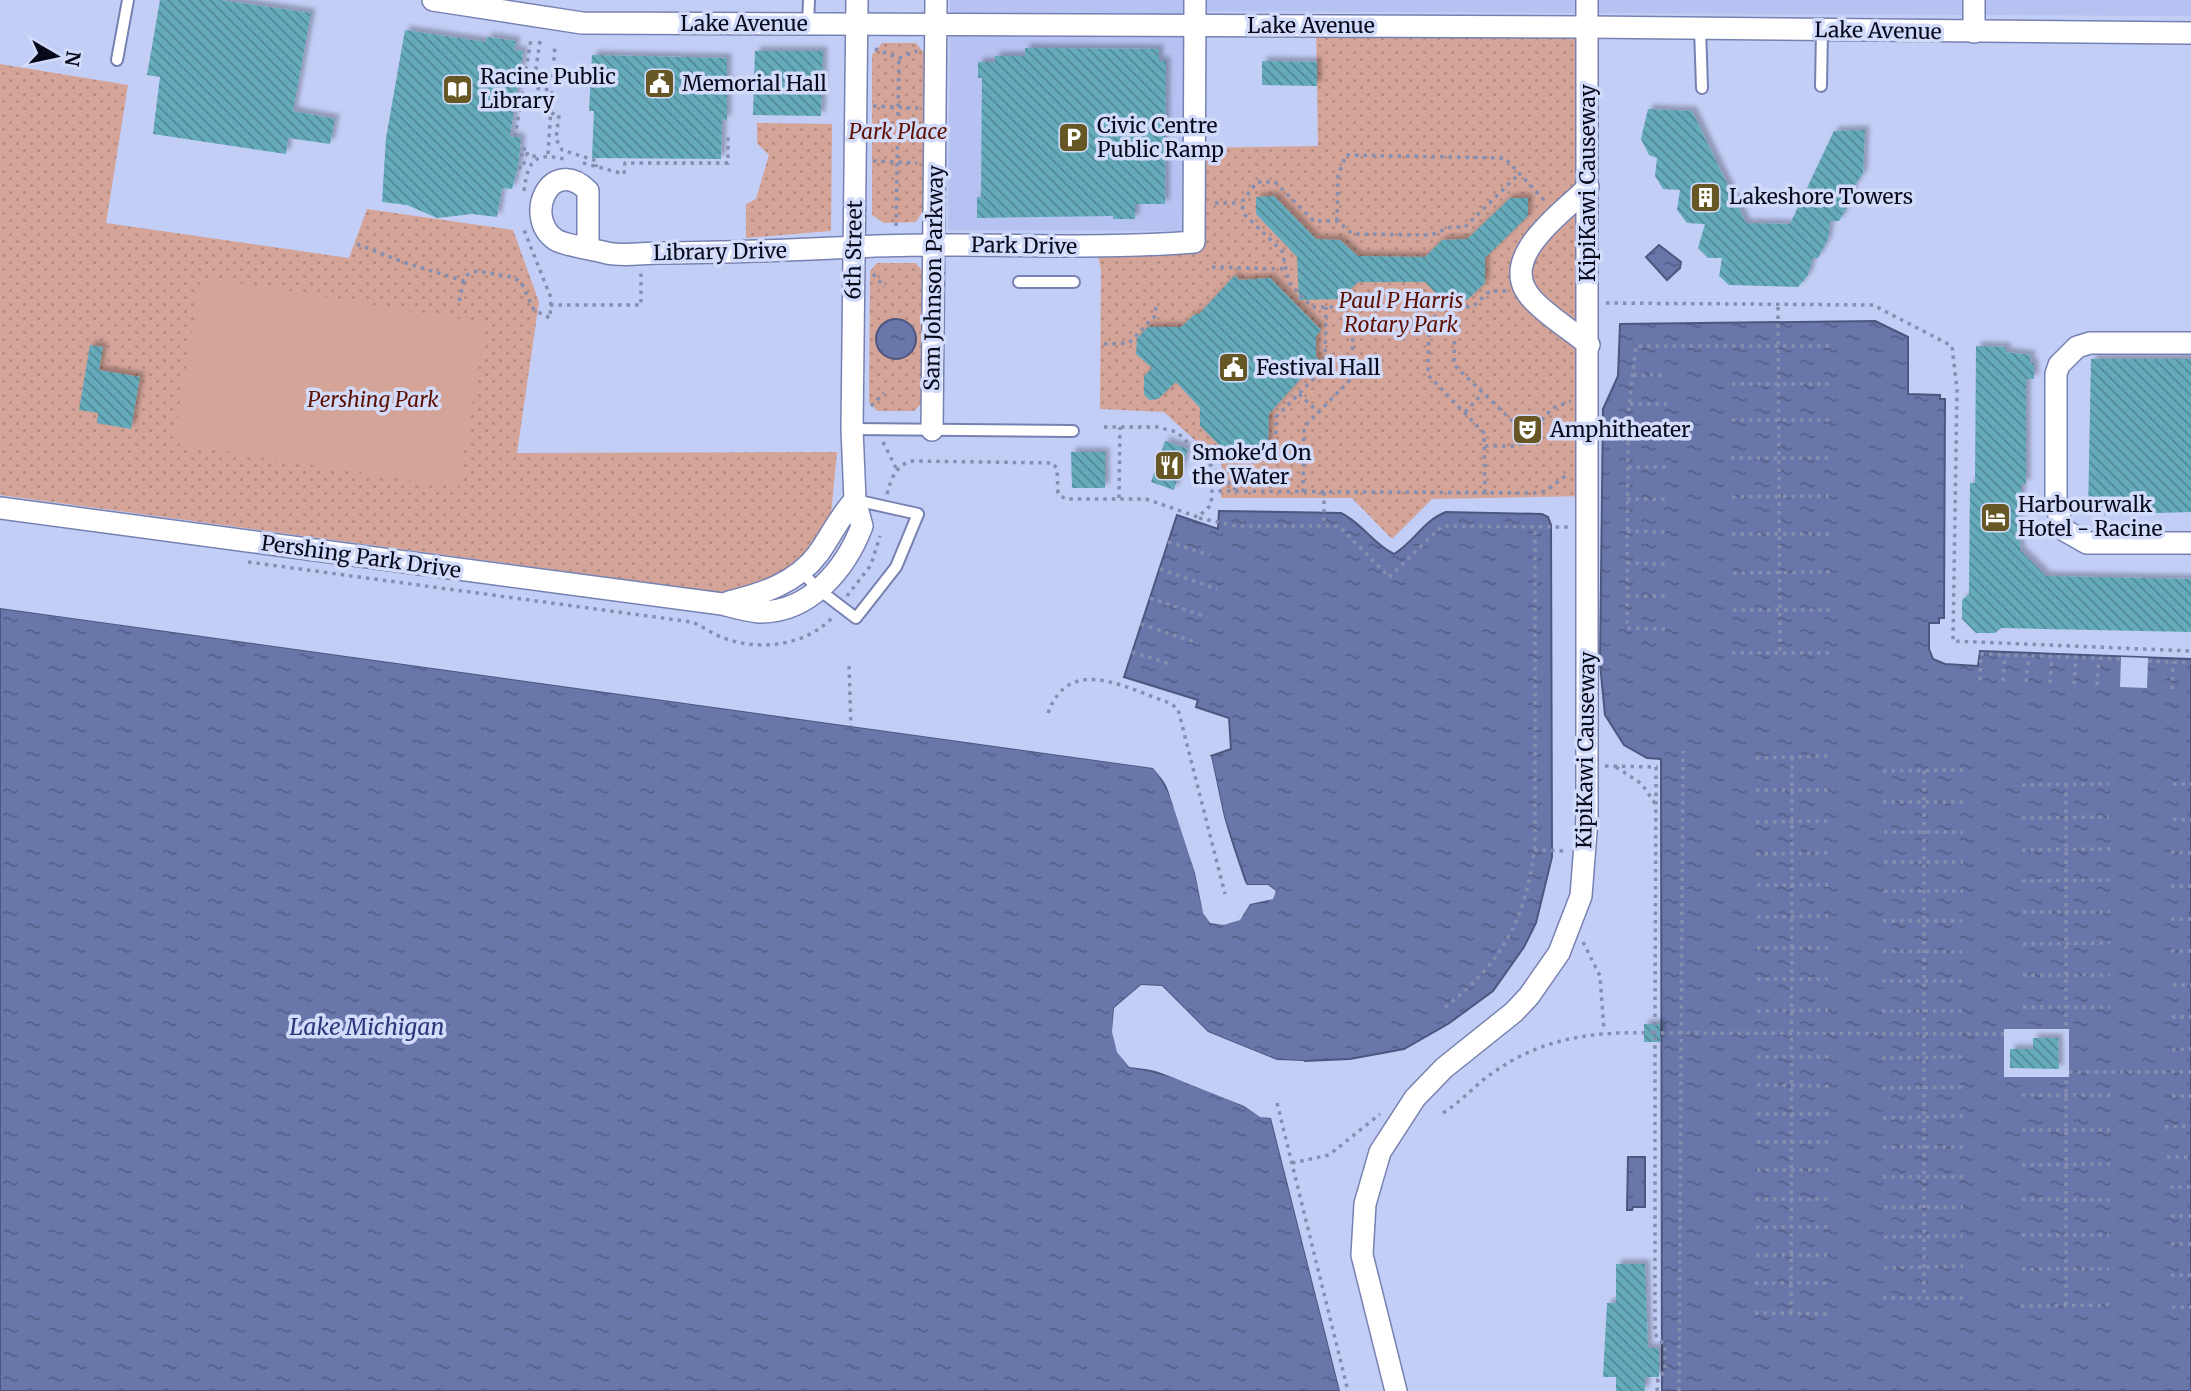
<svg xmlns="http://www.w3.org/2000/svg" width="2191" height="1391" viewBox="0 0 2191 1391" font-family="Merriweather,serif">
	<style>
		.built { fill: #b6c2f1 }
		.green { fill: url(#green-dots) }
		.pitch { fill: #d4a499 }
		.water { fill: url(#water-ripples); stroke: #4c567f; stroke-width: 2 }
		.pier { fill: #c3cef7 }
		.building { fill: url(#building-back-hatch); filter: url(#shadow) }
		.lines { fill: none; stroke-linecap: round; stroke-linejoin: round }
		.service-casing { stroke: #7681b1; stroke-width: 14 }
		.minor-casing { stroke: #7681b1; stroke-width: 24 }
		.path { stroke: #868eb0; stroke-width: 3.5; stroke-dasharray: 3.5 5; stroke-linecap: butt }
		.service { stroke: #fff; stroke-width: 10 }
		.minor { stroke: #fff; stroke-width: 21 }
		.labels { text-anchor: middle; stroke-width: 7; stroke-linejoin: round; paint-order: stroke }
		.street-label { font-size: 21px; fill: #070a1b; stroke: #d3dbfb }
		.poi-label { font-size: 21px; fill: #070a1b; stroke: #d3dbfb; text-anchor: start }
		.park-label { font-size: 21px; font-style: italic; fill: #5e1001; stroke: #d3dbfb }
		.water-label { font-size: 23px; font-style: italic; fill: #2c3678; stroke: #d3dbfb }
	</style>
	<defs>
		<pattern id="green-dots" width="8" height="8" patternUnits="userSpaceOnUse" patternTransform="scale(1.75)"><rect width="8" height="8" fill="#d4a499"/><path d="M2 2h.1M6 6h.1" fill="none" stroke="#b48c83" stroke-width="1.8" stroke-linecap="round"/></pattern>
		<pattern id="water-ripples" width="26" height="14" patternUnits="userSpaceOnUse" patternTransform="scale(1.75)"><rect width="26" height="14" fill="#6976aa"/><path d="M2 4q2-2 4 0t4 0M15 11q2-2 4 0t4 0" fill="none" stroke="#545f8a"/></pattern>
		<pattern id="building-back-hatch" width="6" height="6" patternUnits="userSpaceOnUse" patternTransform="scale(1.75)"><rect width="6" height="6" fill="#65abbb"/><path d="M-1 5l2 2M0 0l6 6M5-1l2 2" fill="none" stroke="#518997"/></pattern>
		<filter id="shadow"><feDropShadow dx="4.5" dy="-4.5" stdDeviation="2" flood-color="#0004"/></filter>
	</defs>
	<rect width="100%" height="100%" fill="#c3cef7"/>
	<polygon class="built" points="950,0 2191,0 2191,16 1184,11 1182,231 948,230"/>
	<g class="green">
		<polygon points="1316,26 1587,27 1588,496 1432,499 1392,539 1352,498 1221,498 1222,465 1164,412 1100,409 1101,269 1096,247 1194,242 1195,148 1318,146"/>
		<polygon points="882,43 916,43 925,54 924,209 916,222 884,223 872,215 872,55"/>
		<polygon points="0,64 128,85 106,223 349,258 367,209 513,230 539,302 517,453 837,452 831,514 797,563 752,588 719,592 0,495"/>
		<polygon points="757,123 832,124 831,231 746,238 746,204 756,199 769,155 757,143"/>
		<polygon points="877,263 916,263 924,273 922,403 914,411 877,411 869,402 870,271"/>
	</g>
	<polygon class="pitch" points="201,277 486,323 458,488 174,443"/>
	<g class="water">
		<polygon points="1659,245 1681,262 1680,268 1667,280 1646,257"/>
		<circle cx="896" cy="339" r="20"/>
		<polygon points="1875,321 1908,337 1908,394 1940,395 1940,399 1945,399 1944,618 1939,618 1939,623 1929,623 1929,649 1933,659 1945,664 1978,666 1980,651 2191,659 2191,1391 1662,1391 1661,759 1647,758 1624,745 1605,715 1600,664 1603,409 1618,376 1620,324"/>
		<path d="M1219,511L1341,513C1362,523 1373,544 1394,554C1414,542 1424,520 1446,512L1542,514L1548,517L1551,525L1552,857L1536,923L1524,947L1493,991L1448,1024L1404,1049L1350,1059L1304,1061L1277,1060L1208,1032L1162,986L1141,985L1114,1008C1112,1033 1113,1047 1129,1067C1164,1071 1210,1090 1242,1105C1254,1111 1258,1117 1271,1118L1340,1391H0V608L1154,768C1175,796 1188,841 1196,876C1200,893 1200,909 1210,923C1231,926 1239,921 1250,904L1267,901L1276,891L1268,885H1247L1224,817L1211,756L1231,749L1229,718L1196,707L1198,700L1124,677L1177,515L1218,529Z"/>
		<polygon points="1628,1157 1645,1157 1645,1207 1633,1207 1632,1210 1627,1210"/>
	</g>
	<g class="pier">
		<polygon points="0,604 1154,765 1169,783 1199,872 1206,911 1212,920 1224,922 1238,917 1249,901 1266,898 1272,892 1267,889 1246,889 1238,879 1220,818 1208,757 1211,756 1224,817 1242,878 1247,885 1268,885 1276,891 1273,899 1250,904 1240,920 1224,925 1210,923 1203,913 1195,873 1166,784 1153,768 0,608"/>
		<polygon points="2121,657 2148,658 2147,688 2120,687"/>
		<polygon points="1141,985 1162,986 1208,1032 1277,1060 1304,1061 1305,1065 1276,1063 1207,1035 1196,1028 1160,989 1143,989 1117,1010 1115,1032 1120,1051 1131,1063 1155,1067 1246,1103 1261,1114 1274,1116 1343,1391 1340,1391 1271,1118 1260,1117 1244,1106 1154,1070 1129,1067 1117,1052 1112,1032 1114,1008"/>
		<rect x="2004" y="1029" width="65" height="48"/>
	</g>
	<g class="building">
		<polygon points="160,0 220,0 311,13 293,111 335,119 330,144 288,138 286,154 153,134 160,77 147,75"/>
		<polygon points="405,30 486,42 487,37 516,41 514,50 523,51 510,136 521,138 518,167 512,189 502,188 497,217 472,214 437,218 407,205 382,202 386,138"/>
		<polygon points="1025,48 1159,49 1159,61 1166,61 1165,204 1135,204 1135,219 1113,219 1113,216 977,218 977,197 981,197 982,78 978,78 978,62 995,62 995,56 1025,56"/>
		<polygon points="755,51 823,51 821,116 753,115"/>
		<polygon points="592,55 727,58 727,120 722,119 721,159 592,158 594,111 589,111"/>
		<polygon points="1262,61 1317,62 1317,86 1262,85"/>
		<polygon points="1648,109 1692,111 1746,223 1790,224 1834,131 1865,130 1863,173 1853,188 1850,202 1839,221 1830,221 1828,239 1818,258 1813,258 1808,275 1798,287 1729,285 1719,276 1722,258 1708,258 1698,248 1705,224 1687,223 1677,210 1680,190 1663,189 1655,176 1657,158 1649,155 1641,139"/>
		<polygon points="1274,196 1316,239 1340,240 1358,256 1425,257 1442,240 1467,239 1510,198 1528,198 1528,216 1485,258 1485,283 1467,300 1442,300 1425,282 1358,282 1340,299 1299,300 1297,257 1256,214 1256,197"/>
		<polygon points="1235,275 1239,280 1270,278 1321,330 1316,336 1316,357 1322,363 1308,376 1304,375 1269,414 1268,450 1258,460 1242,460 1229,447 1220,446 1200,426 1200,408 1176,382 1158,399 1149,400 1144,394 1144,376 1152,368 1136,354 1137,338 1148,327 1181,327 1195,314 1199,314"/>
		<polygon points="90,345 103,347 99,370 140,377 131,429 97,423 98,413 79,410"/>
		<polygon points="1976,346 2006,347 2006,352 2031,355 2030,363 2034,363 2034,379 2026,379 2026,484 2021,484 2020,550 2046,576 2191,579 2191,632 2001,628 1995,633 1976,633 1962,619 1962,600 1969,594 1970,483 1975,483"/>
		<polygon points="2091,359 2191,359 2191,512 2088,515"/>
		<polygon points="1165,441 1188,449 1174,490 1151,482"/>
		<polygon points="1071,452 1105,452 1105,488 1072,488"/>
		<rect x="1644" y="1024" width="16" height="18"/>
		<polygon points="2033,1038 2058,1038 2059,1069 2010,1068 2010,1049 2033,1049"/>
		<polygon points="1616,1264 1645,1264 1648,1348 1659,1348 1659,1377 1645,1377 1645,1391 1616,1391 1616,1377 1603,1377 1607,1303 1616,1303"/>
	</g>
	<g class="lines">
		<defs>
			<g id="service">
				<polyline points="808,24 809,0"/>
				<polyline points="1700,28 1702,88"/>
				<polyline points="117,60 128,0"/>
				<polyline points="1821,86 1822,30"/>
				<polyline points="1019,282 1074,282"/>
				<polyline points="852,429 1073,431"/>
				<polyline points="801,571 818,589 856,618 896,567 918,514 855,500"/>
			</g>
			<g id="minor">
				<polyline points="433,0 582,23 1587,27 2191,33"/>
				<polyline points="1974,32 1974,0"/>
				<path d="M1588,187C1561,215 1494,259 1533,300C1549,317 1571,330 1589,345"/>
				<path d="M588,246V191C551,154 522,217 556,240C564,245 596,250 607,253C626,257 646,252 665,253C729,253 792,250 856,247C969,241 1081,251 1194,242L1195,0"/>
				<polyline points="2191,343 2090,343 2077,347 2059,365 2056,374 2056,506 2064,530 2087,543 2191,543"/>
				<polyline points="932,430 936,0"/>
				<path d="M0,508L722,604C734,607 747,611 759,612C810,613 846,568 862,526L855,500L852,429L857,0"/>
				<path d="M729,602C762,594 796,583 818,554C831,536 839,517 855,500"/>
				<polyline points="1396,1391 1362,1255 1365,1204 1380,1152 1415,1098 1444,1068 1514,1012 1529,996 1559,953 1581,896 1587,819 1587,0"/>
			</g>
		</defs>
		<use href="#service" class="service-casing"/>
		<use href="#minor" class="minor-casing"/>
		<g class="path">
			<polyline points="540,41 533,88 552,90"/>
			<polyline points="875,49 899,58 917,51"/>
			<polyline points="873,106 918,108"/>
			<polyline points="551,113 559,115 556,139 562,150 597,161 596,167"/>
			<polyline points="515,137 531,39"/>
			<polyline points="548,154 555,44"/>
			<polyline points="520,155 522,155 522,149 528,149 527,155 539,157"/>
			<polyline points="873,161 917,163"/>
			<polyline points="583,163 624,174 625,163 728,163 728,137"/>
			<polyline points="518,167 522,168 523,163 531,164"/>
			<path d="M524,191C528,157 537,152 568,160"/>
			<polyline points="1215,203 1241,203"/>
			<polyline points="1337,221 1338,176 1346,155 1505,158 1545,201"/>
			<polyline points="896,226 899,58"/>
			<polyline points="357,244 403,262 464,281 467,275 477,271 512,277 521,282 534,310 550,318 551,298 524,230"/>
			<polyline points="1212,267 1286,269"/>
			<polyline points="873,274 885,287"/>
			<polyline points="1506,291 1490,291 1472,307 1442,306 1427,294 1362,294 1341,307 1312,307 1289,283 1282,251 1245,215 1241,203 1257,182 1275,182 1314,221 1337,221 1353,234 1431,235 1451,227 1465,227 1520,173"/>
			<polyline points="459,301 464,281"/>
			<polyline points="1606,303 1873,305 1952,346 1957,390 1953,641 2191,651"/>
			<polyline points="550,305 641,305 641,271"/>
			<polyline points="1341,307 1353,324"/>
			<polyline points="1455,307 1454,365 1527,435"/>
			<polyline points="1778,307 1780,653"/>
			<polyline points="1429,325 1442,306"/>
			<polyline points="1104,344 1129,343 1155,316 1156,303"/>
			<polyline points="1633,375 1666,375"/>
			<polyline points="1732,384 1832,384"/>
			<polyline points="1299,394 1318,412"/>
			<polyline points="1630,404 1667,404"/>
			<polyline points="871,406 884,393"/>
			<polyline points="1465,412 1483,393"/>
			<polyline points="1732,420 1832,420"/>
			<polyline points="1104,427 1157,427 1177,432 1237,491"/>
			<polyline points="1628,434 1667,435"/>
			<polyline points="883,442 897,470"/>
			<polyline points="1485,446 1518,446 1553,408 1571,401"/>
			<polyline points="1201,453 1207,446 1223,461 1259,462 1276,445 1276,417 1325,367 1326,307"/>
			<polyline points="1731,458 1832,458"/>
			<polyline points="1628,467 1667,467"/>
			<polyline points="1303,492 1304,427 1352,378 1353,324 1429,325 1428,375 1484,433 1485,493"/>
			<polyline points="1324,492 1324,526"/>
			<path d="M887,494C891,479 896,464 913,461L1053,463L1057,469L1058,493L1065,499H1146L1198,517L1211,505L1212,491L1535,493L1546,491L1568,474"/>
			<polyline points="1732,497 1832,496"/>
			<polyline points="1119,498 1120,427"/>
			<polyline points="1627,499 1666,499"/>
			<polyline points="1199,518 1236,526 1339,526 1389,577 1442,526 1568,527"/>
			<polyline points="1627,531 1666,532"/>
			<polyline points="1732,534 1833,534"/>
			<polyline points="1168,542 1210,555"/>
			<path d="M248,562L692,622C702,626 711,633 721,637C758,652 806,646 833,617"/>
			<polyline points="1627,563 1666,564"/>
			<polyline points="1160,569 1217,589"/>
			<polyline points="1733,573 1833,572"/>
			<polyline points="847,596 871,565 880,536"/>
			<polyline points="1627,596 1666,596"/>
			<polyline points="1150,598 1207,617"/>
			<polyline points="1733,610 1833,610"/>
			<polyline points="1141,624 1198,643"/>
			<polyline points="1665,629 1627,628 1628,416 1636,346 1832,346"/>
			<polyline points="1132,652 1173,665"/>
			<polyline points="1732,653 1833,653"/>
			<polyline points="2148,661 2191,663"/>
			<polyline points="849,666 851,726"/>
			<polyline points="1980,680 1981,654 2121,659"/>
			<polyline points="2003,681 2005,655"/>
			<polyline points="2026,682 2029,656"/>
			<polyline points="2050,683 2052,657"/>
			<polyline points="2074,684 2076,658"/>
			<polyline points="2097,685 2099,658"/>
			<polyline points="2172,689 2173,662"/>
			<path d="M1048,713C1070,653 1127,689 1170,703L1178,709L1225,894"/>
			<polyline points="1756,758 1828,756"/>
			<polyline points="1605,766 1656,767 1655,1033 2004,1034"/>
			<polyline points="1616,767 1642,784 1656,805"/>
			<polyline points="1883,771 1963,770"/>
			<polyline points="1924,771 1924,1298"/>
			<polyline points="2066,784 2066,1029"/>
			<polyline points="2173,784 2191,784"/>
			<polyline points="2022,785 2109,784"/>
			<polyline points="1756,790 1828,790"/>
			<polyline points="1883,802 1963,802"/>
			<polyline points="2022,818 2109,817"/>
			<polyline points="2173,819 2191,820"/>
			<polyline points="1756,822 1828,821"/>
			<polyline points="1884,832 1963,832"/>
			<polyline points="1534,850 1567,851"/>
			<polyline points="2022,850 2110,849"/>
			<polyline points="2171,852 2191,853"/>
			<polyline points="1756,854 1828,853"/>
			<polyline points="1884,862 1963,862"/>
			<polyline points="2022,881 2110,880"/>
			<polyline points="1757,885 1828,885"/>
			<polyline points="2171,886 2191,886"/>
			<polyline points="1884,891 1963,891"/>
			<polyline points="2023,912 2110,912"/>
			<polyline points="1757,917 1828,916"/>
			<polyline points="2171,919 2191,919"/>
			<polyline points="1883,921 1962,921"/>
			<polyline points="1583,942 1600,976 1604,1031"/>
			<polyline points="2023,944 2110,943"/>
			<polyline points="1757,948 1828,948"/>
			<polyline points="1883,951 1962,952"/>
			<polyline points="2171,951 2191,951"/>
			<polyline points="2023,975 2110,975"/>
			<polyline points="1757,979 1828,979"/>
			<polyline points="1882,981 1963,981"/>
			<polyline points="2173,985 2191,985"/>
			<path d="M1445,1007C1503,963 1527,916 1535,844V527"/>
			<polyline points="2023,1007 2110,1007"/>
			<polyline points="1757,1011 1828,1010"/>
			<polyline points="1882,1011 1962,1011"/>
			<polyline points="2172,1017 2191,1017"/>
			<polyline points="2172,1050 2191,1049"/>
			<polyline points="1757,1057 1829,1057"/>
			<polyline points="1882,1058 1962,1057"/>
			<polyline points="2069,1072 2191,1072"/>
			<polyline points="1757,1085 1829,1086"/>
			<polyline points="1882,1088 1962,1087"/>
			<polyline points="2022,1095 2110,1095"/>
			<polyline points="2172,1096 2191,1096"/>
			<polyline points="1277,1103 1348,1391"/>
			<path d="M1443,1113C1462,1101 1476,1084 1494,1072C1543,1037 1597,1031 1655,1033V1334L1665,1346V1371L1658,1379L1657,1391"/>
			<polyline points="1757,1114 1829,1114"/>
			<polyline points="1883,1118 1963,1116"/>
			<polyline points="2165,1127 2191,1126"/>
			<polyline points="2022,1130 2110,1130"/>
			<polyline points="1757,1142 1828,1142"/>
			<polyline points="1883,1147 1963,1147"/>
			<polyline points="2167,1157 2191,1157"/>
			<polyline points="1292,1163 1329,1155 1380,1114"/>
			<polyline points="2022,1165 2110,1164"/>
			<polyline points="1757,1170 1828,1170"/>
			<polyline points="1883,1177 1963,1177"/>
			<polyline points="2170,1187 2191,1187"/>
			<polyline points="1756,1199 1828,1199"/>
			<polyline points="2022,1199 2110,1200"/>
			<polyline points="1884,1207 1963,1207"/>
			<polyline points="2171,1216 2191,1216"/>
			<polyline points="1756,1227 1828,1227"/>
			<polyline points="2022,1235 2109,1235"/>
			<polyline points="1884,1237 1963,1236"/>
			<polyline points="2171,1244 2191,1244"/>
			<polyline points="1756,1255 1827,1255"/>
			<polyline points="1884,1268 1963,1266"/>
			<polyline points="2022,1269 2109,1269"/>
			<polyline points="2171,1275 2191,1275"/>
			<polyline points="1755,1283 1827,1283"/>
			<polyline points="1883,1298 1964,1298"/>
			<polyline points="2066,1305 2066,1077"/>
			<polyline points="2021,1306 2109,1305"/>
			<polyline points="2172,1307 2191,1307"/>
			<polyline points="1755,1313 1827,1314"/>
			<polyline points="1791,1313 1792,757"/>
			<polyline points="1679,1391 1683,751"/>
		</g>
		<use href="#service" class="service"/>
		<use href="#minor" class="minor"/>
	</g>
	<defs>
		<symbol id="civic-square" viewBox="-11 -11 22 22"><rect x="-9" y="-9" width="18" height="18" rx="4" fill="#665724" stroke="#d3dbfb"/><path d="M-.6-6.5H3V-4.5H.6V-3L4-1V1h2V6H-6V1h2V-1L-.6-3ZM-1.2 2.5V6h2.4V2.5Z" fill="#fff"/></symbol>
		<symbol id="library-square" viewBox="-11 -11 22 22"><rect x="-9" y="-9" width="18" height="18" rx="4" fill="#665724" stroke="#d3dbfb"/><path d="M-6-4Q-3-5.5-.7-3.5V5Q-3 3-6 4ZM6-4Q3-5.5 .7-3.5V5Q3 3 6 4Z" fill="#fff"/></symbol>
		<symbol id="parking-square" viewBox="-11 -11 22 22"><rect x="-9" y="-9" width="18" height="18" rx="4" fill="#665724" stroke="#d3dbfb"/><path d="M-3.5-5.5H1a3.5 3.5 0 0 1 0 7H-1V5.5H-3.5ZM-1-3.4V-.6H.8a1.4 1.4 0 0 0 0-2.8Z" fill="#fff"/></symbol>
		<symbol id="building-square" viewBox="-11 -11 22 22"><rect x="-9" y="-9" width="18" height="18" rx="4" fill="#665724" stroke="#d3dbfb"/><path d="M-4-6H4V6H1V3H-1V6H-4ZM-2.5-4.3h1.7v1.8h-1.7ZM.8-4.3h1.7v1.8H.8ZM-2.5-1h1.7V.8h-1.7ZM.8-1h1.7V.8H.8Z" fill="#fff"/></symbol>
		<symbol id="theatre-square" viewBox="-11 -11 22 22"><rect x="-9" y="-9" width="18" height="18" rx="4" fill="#665724" stroke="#d3dbfb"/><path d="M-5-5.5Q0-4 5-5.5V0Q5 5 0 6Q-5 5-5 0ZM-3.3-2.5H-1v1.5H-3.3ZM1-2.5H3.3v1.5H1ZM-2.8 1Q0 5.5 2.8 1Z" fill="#fff"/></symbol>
		<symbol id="restaurant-square" viewBox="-11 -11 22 22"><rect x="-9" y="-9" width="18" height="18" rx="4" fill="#665724" stroke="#d3dbfb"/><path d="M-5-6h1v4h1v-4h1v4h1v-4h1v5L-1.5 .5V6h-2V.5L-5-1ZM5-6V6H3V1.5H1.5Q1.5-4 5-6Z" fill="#fff"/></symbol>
		<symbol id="hotel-square" viewBox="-11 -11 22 22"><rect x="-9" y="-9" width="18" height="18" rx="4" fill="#665724" stroke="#d3dbfb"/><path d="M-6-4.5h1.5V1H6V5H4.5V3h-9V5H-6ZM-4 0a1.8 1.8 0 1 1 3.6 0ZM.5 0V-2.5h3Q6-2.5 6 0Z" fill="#fff"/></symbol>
	</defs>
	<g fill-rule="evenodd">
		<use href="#civic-square" x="642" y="66" width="35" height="35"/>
		<use href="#library-square" x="440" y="72" width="35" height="35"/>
		<use href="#parking-square" x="1056" y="120" width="35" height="35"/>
		<use href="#building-square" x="1688" y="180" width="35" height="35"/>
		<use href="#civic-square" x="1216" y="350" width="35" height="35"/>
		<use href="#theatre-square" x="1510" y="412" width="35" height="35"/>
		<use href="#restaurant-square" x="1152" y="448" width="35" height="35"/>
		<use href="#hotel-square" x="1978" y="500" width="35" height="35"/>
	</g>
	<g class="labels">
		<g class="street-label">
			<text x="744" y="31">Lake Avenue</text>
			<text x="1311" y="33">Lake Avenue</text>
			<text transform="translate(1878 31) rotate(1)" y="7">Lake Avenue</text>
			<text transform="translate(1588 183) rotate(-90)" y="7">KipiKawi Causeway</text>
			<text transform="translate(1024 246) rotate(1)" y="7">Park Drive</text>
			<text transform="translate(854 250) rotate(-89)" y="7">6th Street</text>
			<text transform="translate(720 252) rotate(-1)" y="7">Library Drive</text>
			<text transform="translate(934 278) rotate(-89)" y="7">Sam Johnson Parkway</text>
			<text transform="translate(361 557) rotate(8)" y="7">Pershing Park Drive</text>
			<text transform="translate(1586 750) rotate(-89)" y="7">KipiKawi Causeway</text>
		</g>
		<g class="poi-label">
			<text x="480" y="84">Racine Public<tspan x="480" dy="24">Library</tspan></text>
			<text x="682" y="91">Memorial Hall</text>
			<text x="1097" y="133">Civic Centre<tspan x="1097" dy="24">Public Ramp</tspan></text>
			<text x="1729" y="204">Lakeshore Towers</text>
			<text x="1256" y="375">Festival Hall</text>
			<text x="1550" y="437">Amphitheater</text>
			<text x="1192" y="460">Smoke'd On<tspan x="1192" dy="24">the Water</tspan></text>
			<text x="2018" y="512">Harbourwalk<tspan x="2018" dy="24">Hotel - Racine</tspan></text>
		</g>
		<g class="park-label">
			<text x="898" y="139">Park Place</text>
			<text x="1401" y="308">Paul P Harris<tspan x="1401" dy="24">Rotary Park</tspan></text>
			<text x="373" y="407">Pershing Park</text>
		</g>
		<g class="water-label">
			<text x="367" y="1035">Lake Michigan</text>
		</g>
	</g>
	<g transform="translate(56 56) rotate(99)" stroke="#d3dbfb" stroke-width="5" paint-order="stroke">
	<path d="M0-5L12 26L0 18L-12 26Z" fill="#070a1b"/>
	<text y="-10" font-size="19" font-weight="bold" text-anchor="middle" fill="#070a1b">N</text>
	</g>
</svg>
